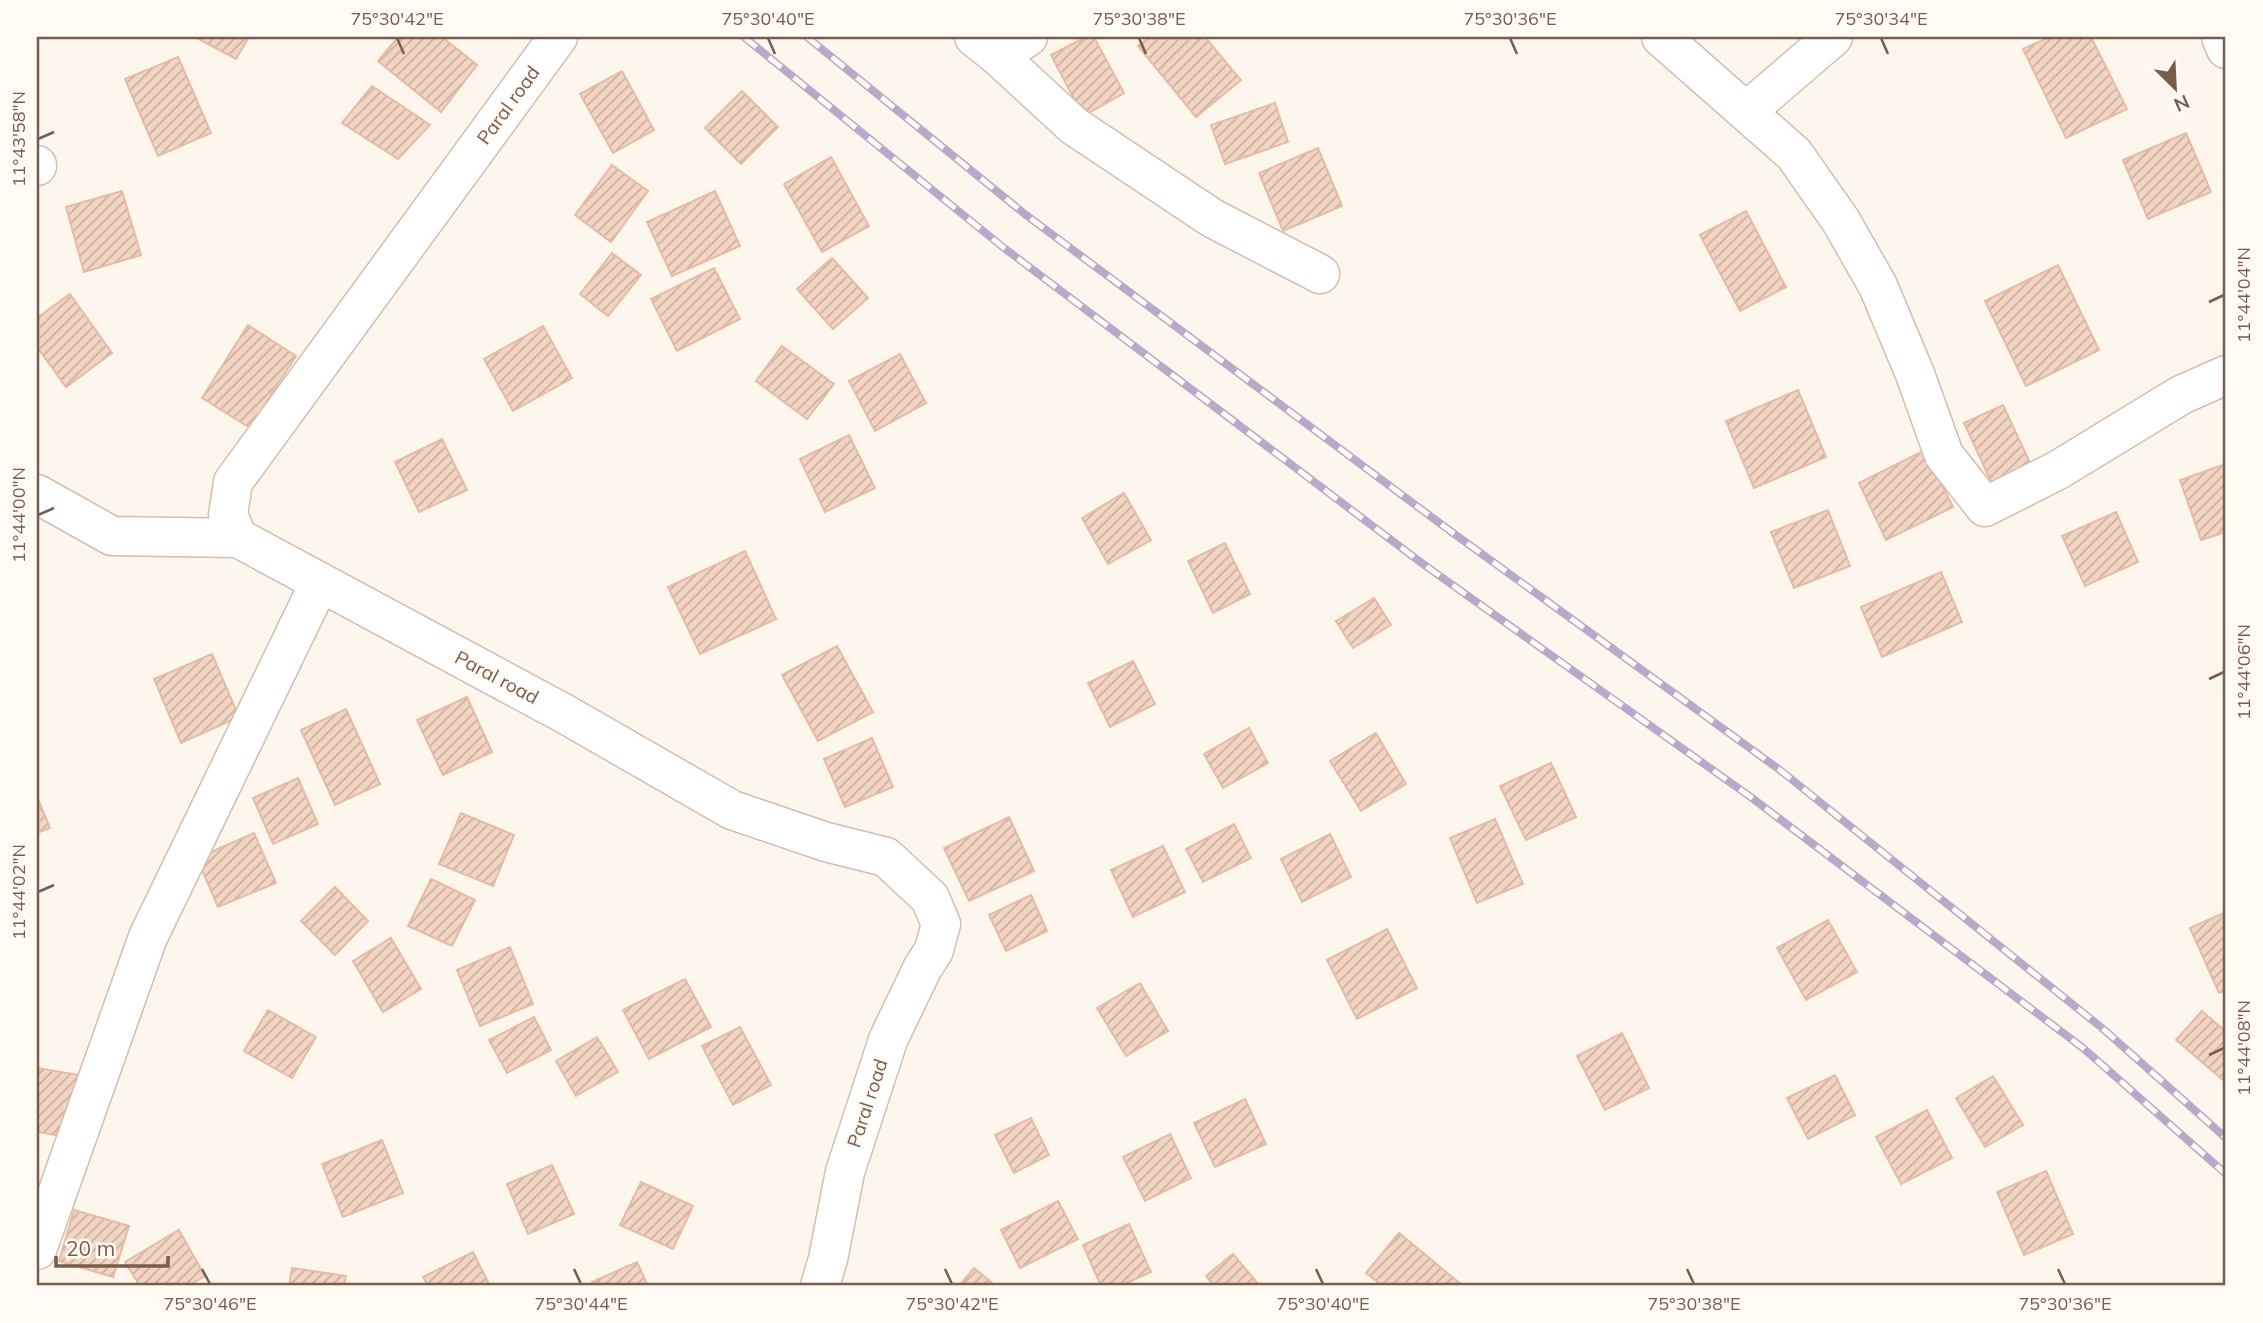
<svg xmlns="http://www.w3.org/2000/svg" width="2263" height="1323" viewBox="0 0 2263 1323" font-family="Mulish,sans-serif">
	<style>
		.building { fill: url(#building-hatch); stroke: #e6bba3; stroke-width: 2 }
		.lines { fill: none; stroke-linecap: round; stroke-linejoin: round }
		.street-casing { stroke: #d1beb0; stroke-width: 41 }
		.street { stroke: #fff; stroke-width: 38 }
		.rail-casing { stroke: #b9a8c9; stroke-width: 8 }
		.rail { stroke: #fffaf3; stroke-width: 5; stroke-dasharray: 16; stroke-linecap: butt }
		.ticks { fill: none; stroke: #7a5c4d; stroke-width: 2.5 }
		.labels { text-anchor: middle; stroke-width: 5; stroke-linejoin: round; paint-order: stroke }
		.street-label { font-size: 19px; fill: #7a5c4d; stroke: #fffaf3 }
		.neatline { fill: none; stroke: #7a5c4d; stroke-width: 2.5 }
		.ticks-label { font-size: 18px; text-anchor: middle; fill: #7a5c4d }
	</style>
	<defs>
		<pattern id="building-hatch" width="6" height="6" patternUnits="userSpaceOnUse" patternTransform="scale(1.75)"><rect width="6" height="6" fill="#f3d5c3"/><path d="M-1 1l2-2M0 6l6-6M5 7l2-2" fill="none" stroke="#cab0a1"/></pattern>
	</defs>
	<rect width="100%" height="100%" fill="#fdf6ec"/>
	<g class="building">
		<polygon points="195,37 249,37 236,59"/>
		<polygon points="398,37 442,37 477,65 441,112 378,61"/>
		<polygon points="1086,37 1094,37 1124,93 1083,116 1051,55"/>
		<polygon points="1150,37 1205,37 1241,80 1196,117 1138,46"/>
		<polygon points="2050,37 2091,37 2127,109 2066,138 2023,49"/>
		<polygon points="178,57 211,133 158,156 125,79"/>
		<polygon points="622,71 654,130 613,153 580,94"/>
		<polygon points="372,86 430,125 398,159 342,123"/>
		<polygon points="742,91 778,127 741,164 705,128"/>
		<polygon points="1275,103 1288,142 1225,164 1211,125"/>
		<polygon points="2186,133 2211,192 2148,219 2123,160"/>
		<polygon points="1318,148 1342,206 1283,231 1259,173"/>
		<polygon points="831,157 869,226 822,252 784,184"/>
		<polygon points="612,165 648,191 611,242 575,215"/>
		<polygon points="122,191 141,255 84,272 66,207"/>
		<polygon points="715,191 740,246 672,276 647,222"/>
		<polygon points="1746,211 1786,287 1740,311 1700,235"/>
		<polygon points="612,253 641,275 608,316 580,294"/>
		<polygon points="832,258 868,298 833,329 797,289"/>
		<polygon points="2058,265 2099,350 2026,386 1985,301"/>
		<polygon points="714,268 740,319 677,351 651,299"/>
		<polygon points="70,294 112,353 66,387 37,347 37,318"/>
		<polygon points="248,325 296,356 250,428 202,398"/>
		<polygon points="543,326 572,378 513,411 484,359"/>
		<polygon points="782,346 834,384 807,419 756,381"/>
		<polygon points="900,354 926,403 875,431 849,381"/>
		<polygon points="1798,390 1826,457 1754,488 1726,421"/>
		<polygon points="2003,405 2032,467 1993,486 1964,423"/>
		<polygon points="849,435 875,488 825,512 800,459"/>
		<polygon points="442,439 467,490 419,512 395,462"/>
		<polygon points="1925,450 1953,507 1886,540 1859,483"/>
		<polygon points="2226,464 2226,532 2201,540 2180,480"/>
		<polygon points="1124,493 1151,540 1108,564 1082,518"/>
		<polygon points="1828,510 1850,566 1794,588 1771,532"/>
		<polygon points="2116,512 2138,562 2085,586 2062,536"/>
		<polygon points="1225,543 1250,594 1213,613 1188,561"/>
		<polygon points="745,551 776,619 700,654 668,587"/>
		<polygon points="1941,572 1962,622 1882,657 1861,607"/>
		<polygon points="1374,598 1391,625 1353,648 1336,621"/>
		<polygon points="837,646 873,712 818,741 782,675"/>
		<polygon points="212,654 239,717 181,743 154,679"/>
		<polygon points="1133,661 1155,704 1110,727 1088,683"/>
		<polygon points="467,697 492,752 443,775 417,720"/>
		<polygon points="346,709 380,784 335,805 301,730"/>
		<polygon points="1249,728 1268,763 1223,788 1204,754"/>
		<polygon points="1376,733 1406,784 1361,811 1330,761"/>
		<polygon points="872,738 893,787 845,807 824,759"/>
		<polygon points="1551,763 1576,817 1526,840 1500,786"/>
		<polygon points="298,778 318,824 273,844 253,798"/>
		<polygon points="37,797 50,828 37,833"/>
		<polygon points="461,813 514,835 493,886 439,864"/>
		<polygon points="1009,817 1034,871 969,901 944,848"/>
		<polygon points="1495,819 1523,884 1477,903 1450,838"/>
		<polygon points="1234,824 1251,858 1203,882 1186,849"/>
		<polygon points="254,833 276,883 218,907 197,858"/>
		<polygon points="1330,834 1351,877 1302,902 1281,859"/>
		<polygon points="1163,846 1185,892 1133,917 1111,870"/>
		<polygon points="431,879 475,900 452,946 408,926"/>
		<polygon points="335,887 368,921 335,955 301,921"/>
		<polygon points="1031,895 1047,931 1006,951 989,915"/>
		<polygon points="2226,912 2226,990 2219,993 2190,928"/>
		<polygon points="1828,920 1857,972 1806,1000 1777,948"/>
		<polygon points="1387,929 1417,988 1357,1019 1327,960"/>
		<polygon points="391,938 421,989 383,1012 353,961"/>
		<polygon points="510,947 533,1004 480,1026 457,970"/>
		<polygon points="685,979 711,1027 649,1059 623,1010"/>
		<polygon points="1140,983 1168,1031 1126,1056 1097,1008"/>
		<polygon points="268,1010 316,1037 292,1078 244,1051"/>
		<polygon points="2202,1011 2226,1032 2226,1079 2224,1081 2176,1040"/>
		<polygon points="534,1017 551,1050 507,1073 489,1040"/>
		<polygon points="740,1027 771,1085 733,1105 702,1046"/>
		<polygon points="1622,1033 1649,1088 1605,1110 1577,1056"/>
		<polygon points="597,1037 618,1072 576,1096 556,1061"/>
		<polygon points="37,1068 79,1075 68,1137 37,1132"/>
		<polygon points="1835,1075 1855,1115 1808,1139 1787,1098"/>
		<polygon points="1993,1076 2023,1125 1985,1147 1956,1098"/>
		<polygon points="1245,1099 1266,1144 1215,1167 1194,1123"/>
		<polygon points="1927,1110 1952,1158 1901,1184 1876,1137"/>
		<polygon points="1031,1118 1049,1155 1014,1173 995,1135"/>
		<polygon points="1170,1134 1191,1178 1145,1201 1123,1157"/>
		<polygon points="382,1140 403,1193 343,1217 322,1164"/>
		<polygon points="552,1165 574,1214 528,1234 507,1184"/>
		<polygon points="2046,1171 2073,1234 2024,1255 1997,1192"/>
		<polygon points="641,1182 693,1206 673,1249 620,1225"/>
		<polygon points="1058,1201 1078,1239 1020,1268 1001,1230"/>
		<polygon points="74,1210 129,1226 113,1277 59,1261"/>
		<polygon points="1129,1224 1151,1272 1120,1286 1101,1286 1083,1245"/>
		<polygon points="179,1230 205,1276 188,1286 140,1286 125,1262"/>
		<polygon points="1399,1233 1462,1285 1461,1286 1383,1286 1366,1273"/>
		<polygon points="473,1252 490,1286 428,1286 423,1277"/>
		<polygon points="1233,1254 1260,1286 1214,1286 1206,1276"/>
		<polygon points="637,1262 648,1286 594,1286 592,1282"/>
		<polygon points="292,1268 346,1276 344,1286 289,1286"/>
		<polygon points="974,1268 996,1286 959,1286"/>
	</g>
	<g class="lines">
		<defs>
			<g id="street">
				<polyline points="558,37 233,482 228,515 238,538 565,714 732,810 826,842 886,857 930,898 941,924 934,950 922,969 888,1040 845,1172 828,1259 820,1286"/>
				<polyline points="974,37 998,56 1074,126 1212,218 1320,274"/>
				<polyline points="1661,37 1794,154 1841,221 1878,286 1915,374 1944,455 1985,507 2058,470 2181,395 2226,375"/>
				<polyline points="2221,37 2226,49"/>
				<polyline points="998,56 1028,37"/>
				<polyline points="1747,111 1833,37"/>
				<polyline points="37,165 37,166"/>
				<polyline points="37,494 112,536 238,538"/>
				<polyline points="37,1250 148,937 320,582"/>
			</g>
		</defs>
		<use href="#street" class="street-casing"/>
		<use href="#street" class="street"/>
		<defs>
			<g id="rail">
				<polyline points="744,37 1004,248 1423,564 1752,798 2083,1048 2226,1174"/>
				<polyline points="807,37 1026,215 1453,533 1780,770 2102,1028 2226,1138"/>
			</g>
		</defs>
		<use href="#rail" class="rail-casing"/>
		<use href="#rail" class="rail"/>
	</g>
	<path class="ticks" d="M397,38L404,54M768,38L775,54M1139,38L1146,54M1510,38L1517,54M1881,38L1888,54M38,139L54,132M2209,302L2224,295M38,515L54,508M2209,679L2224,672M38,892L54,885M2209,1055L2224,1048M202,1269L210,1284M574,1269L581,1284M945,1269L952,1284M1316,1269L1323,1284M1687,1269L1694,1284M2058,1269L2065,1284"/>
	<g class="labels">
		<g class="street-label">
			<text transform="translate(508 105) rotate(-54)" y="7">Paral road</text>
			<text transform="translate(497 677) rotate(28)" y="7">Paral road</text>
			<text transform="translate(867 1103) rotate(-72)" y="7">Paral road</text>
		</g>
	</g>
	<rect width="2263" height="1323" fill="none" stroke="#fffaf3" stroke-width="77"/>
	<g transform="translate(2175 88) rotate(156)" stroke="#fffaf3" stroke-width="5" paint-order="stroke">
	<path d="M0-5L12 26L0 18L-12 26Z" fill="#7a5c4d"/>
	<text y="-10" font-size="19" font-weight="bold" text-anchor="middle" fill="#7a5c4d">N</text>
	</g>
	<path d="M56 1256v10h112v-10" fill="none" stroke="#7a5c4d" stroke-width="3.5"/>
	<text x="66" y="1256" font-size="21" fill="#7a5c4d" stroke="#fffaf3" stroke-width="5" paint-order="stroke">20 m</text>
	<rect x="38" y="38" width="2186" height="1246" class="neatline"/>
	<g class="ticks-label">
		<text x="397" y="25">75°30'42"E</text>
		<text x="768" y="25">75°30'40"E</text>
		<text x="1139" y="25">75°30'38"E</text>
		<text x="1510" y="25">75°30'36"E</text>
		<text x="1881" y="25">75°30'34"E</text>
		<text transform="translate(19 139) rotate(-90)" y="6">11°43'58"N</text>
		<text transform="translate(2244 295) rotate(-90)" y="6">11°44'04"N</text>
		<text transform="translate(19 515) rotate(-90)" y="6">11°44'00"N</text>
		<text transform="translate(2244 672) rotate(-90)" y="6">11°44'06"N</text>
		<text transform="translate(19 892) rotate(-90)" y="6">11°44'02"N</text>
		<text transform="translate(2244 1048) rotate(-90)" y="6">11°44'08"N</text>
		<text x="210" y="1310">75°30'46"E</text>
		<text x="581" y="1310">75°30'44"E</text>
		<text x="952" y="1310">75°30'42"E</text>
		<text x="1323" y="1310">75°30'40"E</text>
		<text x="1694" y="1310">75°30'38"E</text>
		<text x="2065" y="1310">75°30'36"E</text>
	</g>
</svg>
